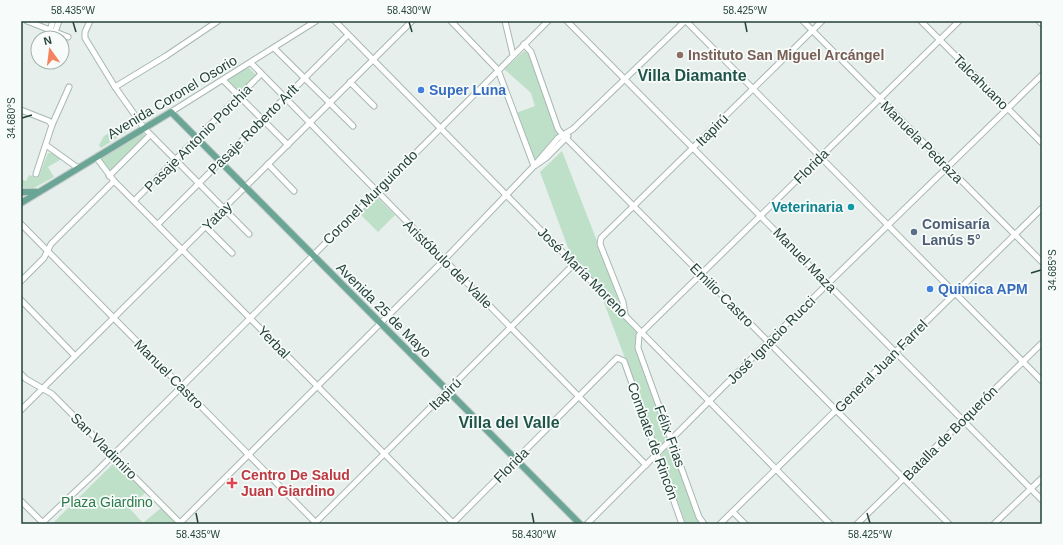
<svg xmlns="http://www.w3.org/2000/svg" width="1063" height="545" viewBox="0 0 1063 545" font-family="Helvetica,sans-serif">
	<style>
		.green { fill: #bfe0c8 }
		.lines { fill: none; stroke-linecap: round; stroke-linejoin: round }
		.minor-casing { stroke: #a8b8b2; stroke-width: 7 }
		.major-casing { stroke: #c2cac8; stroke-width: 8 }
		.minor { stroke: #fff; stroke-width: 5 }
		.major { stroke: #6aa596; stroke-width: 6 }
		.ticks { fill: none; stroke: #24423a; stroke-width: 1.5 }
		.education-dot { fill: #8d6e63; stroke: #f7fbf9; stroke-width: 1.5 }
		.shop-dot { fill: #3f7fe0; stroke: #f7fbf9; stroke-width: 1.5 }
		.culture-dot { fill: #0f9aa8; stroke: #f7fbf9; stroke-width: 1.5 }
		.service-dot { fill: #5c6f8a; stroke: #f7fbf9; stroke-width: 1.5 }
		.health-dot { fill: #e0444e; stroke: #f7fbf9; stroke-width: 1.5 }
		.labels { text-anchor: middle; stroke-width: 3.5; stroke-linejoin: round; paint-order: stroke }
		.education-label { font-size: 14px; font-weight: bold; fill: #785e54; stroke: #f7fbf9; text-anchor: start }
		.street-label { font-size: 14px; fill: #24423a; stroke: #f7fbf9 }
		.shop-label { font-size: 14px; font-weight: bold; fill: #366cbe; stroke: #f7fbf9; text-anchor: start }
		.culture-label { font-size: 14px; font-weight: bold; fill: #0d838f; stroke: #f7fbf9; text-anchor: end }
		.service-label { font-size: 14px; font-weight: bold; fill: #4e5e75; stroke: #f7fbf9; text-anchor: start }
		.health-label { font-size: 14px; font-weight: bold; fill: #be3a42; stroke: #f7fbf9; text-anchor: start }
		.park-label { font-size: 14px; fill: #2d7a4b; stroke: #f7fbf9 }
		.quarter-label { font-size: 16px; font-weight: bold; fill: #1f5548; stroke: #f7fbf9 }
		.neatline { fill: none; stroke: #24423a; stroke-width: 1.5 }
		.ticks-label { font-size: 10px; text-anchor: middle; fill: #24423a }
	</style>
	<rect width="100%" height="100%" fill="#e6efeb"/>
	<g class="green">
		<polygon points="526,51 529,53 559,135 534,162 516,113 535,106 531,93 504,69 523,52"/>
		<polygon points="248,67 256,75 239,92 227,80"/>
		<polygon points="129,121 134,127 101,148 99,145 104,136"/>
		<polygon points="142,133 146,136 110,172 100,158"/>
		<polygon points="562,151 621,303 619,306 568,254 570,253 540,172"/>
		<polygon points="48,153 53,153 63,158 48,167 54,177 32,189 21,187 21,179 26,181 29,175 38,178"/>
		<polygon points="376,196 395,215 378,232 359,213"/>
		<polygon points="605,298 636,330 636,348 668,436 667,439 659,448 603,300"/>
		<polygon points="669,446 672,447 699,524 686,524 662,457 662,454"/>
		<polygon points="115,462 146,492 129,508 143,523 161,508 176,523 175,524 55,524 54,522"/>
	</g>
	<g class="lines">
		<defs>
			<g id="minor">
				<polyline points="27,21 68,37"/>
				<polyline points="90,21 85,32 85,38 115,87 144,128 249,234"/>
				<polyline points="335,21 830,524"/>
				<polyline points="451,21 498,70 534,166"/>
				<polyline points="505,21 513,55"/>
				<polyline points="567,21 1042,500"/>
				<polyline points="686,21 1042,381"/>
				<polyline points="803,21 1042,262"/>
				<polyline points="921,21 1042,143"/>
				<polyline points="1039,21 1042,24"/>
				<polyline points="50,30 53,21"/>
				<polyline points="55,32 59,21"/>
				<polyline points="524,44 531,52 558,129 563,135 949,524"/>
				<polyline points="274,48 353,126"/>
				<polyline points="251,63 646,465"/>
				<polyline points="223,80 288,145"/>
				<polyline points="350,82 374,106"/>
				<polyline points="115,87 166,56 218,21"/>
				<polyline points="21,110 49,121 52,125 36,174"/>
				<polyline points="171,112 316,21"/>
				<polyline points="52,125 69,87"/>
				<polyline points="46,145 78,168"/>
				<polyline points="96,157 114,181 454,524"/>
				<polyline points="268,164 294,191"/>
				<polyline points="536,165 546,158 568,136"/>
				<polyline points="109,176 150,135"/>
				<polyline points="134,201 261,74"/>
				<polyline points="21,224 317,524"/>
				<polyline points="158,224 348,35"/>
				<polyline points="206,227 232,253"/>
				<polyline points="21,281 44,258 51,244 114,181"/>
				<polyline points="21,300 75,356"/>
				<polyline points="625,314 623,302 600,244 601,238 822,21"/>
				<polyline points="21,374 26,379 52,394 181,524"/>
				<polyline points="21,410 412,21"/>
				<polyline points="21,501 44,524"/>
				<polyline points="733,512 745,524"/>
				<polyline points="41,524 96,472 548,21"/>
				<polyline points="179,524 444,260 534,166 558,138 573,129 685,21"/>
				<polyline points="314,524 574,264"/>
				<polyline points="452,524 617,358 624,361 682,524"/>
				<polyline points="587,524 768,342 1042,75"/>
				<polyline points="704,524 699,517 638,348 639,335 959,21"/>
				<polyline points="720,524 1042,208"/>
				<polyline points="857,524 1042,343"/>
				<polyline points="994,524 1042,478"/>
			</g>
			<g id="major">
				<polyline points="21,192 37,192"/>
				<polyline points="21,203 171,112 580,524"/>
			</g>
		</defs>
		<use href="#minor" class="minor-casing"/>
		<use href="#major" class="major-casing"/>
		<use href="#minor" class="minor"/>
		<use href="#major" class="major"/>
	</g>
	<path class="ticks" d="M73,22L76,32M409,22L412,32M745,22L747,32M22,118L32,115M1031,273L1041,270M196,513L198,523M532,513L534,523M867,513L870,523"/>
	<circle class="education-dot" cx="680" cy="55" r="4"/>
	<g class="shop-dot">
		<circle cx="421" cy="90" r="4"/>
		<circle cx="930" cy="289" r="4"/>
	</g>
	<circle class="culture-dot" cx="851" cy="207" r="4"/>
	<circle class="service-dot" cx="914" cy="232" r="4"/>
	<path class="health-dot" d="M230 477h4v4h4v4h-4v4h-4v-4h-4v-4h4z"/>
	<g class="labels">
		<g class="education-label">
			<text x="688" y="60">Instituto San Miguel Arcángel</text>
		</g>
		<g class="street-label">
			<text transform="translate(981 82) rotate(45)" y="5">Talcahuano</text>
			<text transform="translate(172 97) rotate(-31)" y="5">Avenida Coronel Osorio</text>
			<text transform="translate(253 129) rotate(-45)" y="5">Pasaje Roberto Arlt</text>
			<text transform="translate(712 130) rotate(-45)" y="5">Itapirú</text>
			<text transform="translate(198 138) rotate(-45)" y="5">Pasaje Antonio Porchia</text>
			<text transform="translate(922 142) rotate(45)" y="5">Manuela Pedraza</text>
			<text transform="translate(811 166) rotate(-45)" y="5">Florida</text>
			<text transform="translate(370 197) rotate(-45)" y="5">Coronel Murguiondo</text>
			<text transform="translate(217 216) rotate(-45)" y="5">Yatay</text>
			<text transform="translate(805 260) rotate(46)" y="5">Manuel Maza</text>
			<text transform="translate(448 264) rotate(45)" y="5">Aristóbulo del Valle</text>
			<text transform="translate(583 272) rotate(45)" y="5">José María Moreno</text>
			<text transform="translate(722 295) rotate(45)" y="5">Emilio Castro</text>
			<text transform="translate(384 310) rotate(45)" y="5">Avenida 25 de Mayo</text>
			<text transform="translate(771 340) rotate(-45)" y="5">José Ignacio Rucci</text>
			<text transform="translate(274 342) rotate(46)" y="5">Yerbal</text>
			<text transform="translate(881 366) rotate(-45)" y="5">General Juan Farrel</text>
			<text transform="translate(169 374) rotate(45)" y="5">Manuel Castro</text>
			<text transform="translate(445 394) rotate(-45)" y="5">Itapirú</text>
			<text transform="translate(950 433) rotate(-45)" y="5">Batalla de Boquerón</text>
			<text transform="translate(670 436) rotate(70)" y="5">Félix Frias</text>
			<text transform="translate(653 441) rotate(70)" y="5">Combate de Rincón</text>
			<text transform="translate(104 446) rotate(45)" y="5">San Vladimiro</text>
			<text transform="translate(511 465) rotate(-45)" y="5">Florida</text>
		</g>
		<g class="shop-label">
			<text x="429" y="95">Super Luna</text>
			<text x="938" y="294">Quimica APM</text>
		</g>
		<g class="culture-label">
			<text x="843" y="212">Veterinaria</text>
		</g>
		<g class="service-label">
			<text x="922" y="229">Comisaría<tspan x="922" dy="16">Lanús 5°</tspan></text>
		</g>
		<g class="health-label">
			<text x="241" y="480">Centro De Salud<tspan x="241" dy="16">Juan Giardino</tspan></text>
		</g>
		<g class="park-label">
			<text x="107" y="507">Plaza Giardino</text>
		</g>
		<g class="quarter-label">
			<text x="692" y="81">Villa Diamante</text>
			<text x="509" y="428">Villa del Valle</text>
		</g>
	</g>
	<rect width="1063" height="545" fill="none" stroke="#f7fbf9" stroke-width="44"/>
	<g transform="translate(50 50) rotate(346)"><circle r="19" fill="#f7fbf9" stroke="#a3b1ad"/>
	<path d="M0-3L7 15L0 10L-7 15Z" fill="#f4845f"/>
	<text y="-6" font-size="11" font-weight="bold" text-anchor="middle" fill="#24423a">N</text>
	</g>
	<rect x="22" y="22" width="1019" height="501" class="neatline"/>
	<g class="ticks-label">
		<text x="73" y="14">58.435°W</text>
		<text x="409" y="14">58.430°W</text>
		<text x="745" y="14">58.425°W</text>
		<text transform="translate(11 118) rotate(-90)" y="4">34.680°S</text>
		<text transform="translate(1052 270) rotate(-90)" y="4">34.685°S</text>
		<text x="198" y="538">58.435°W</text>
		<text x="534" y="538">58.430°W</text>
		<text x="870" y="538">58.425°W</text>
	</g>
</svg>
